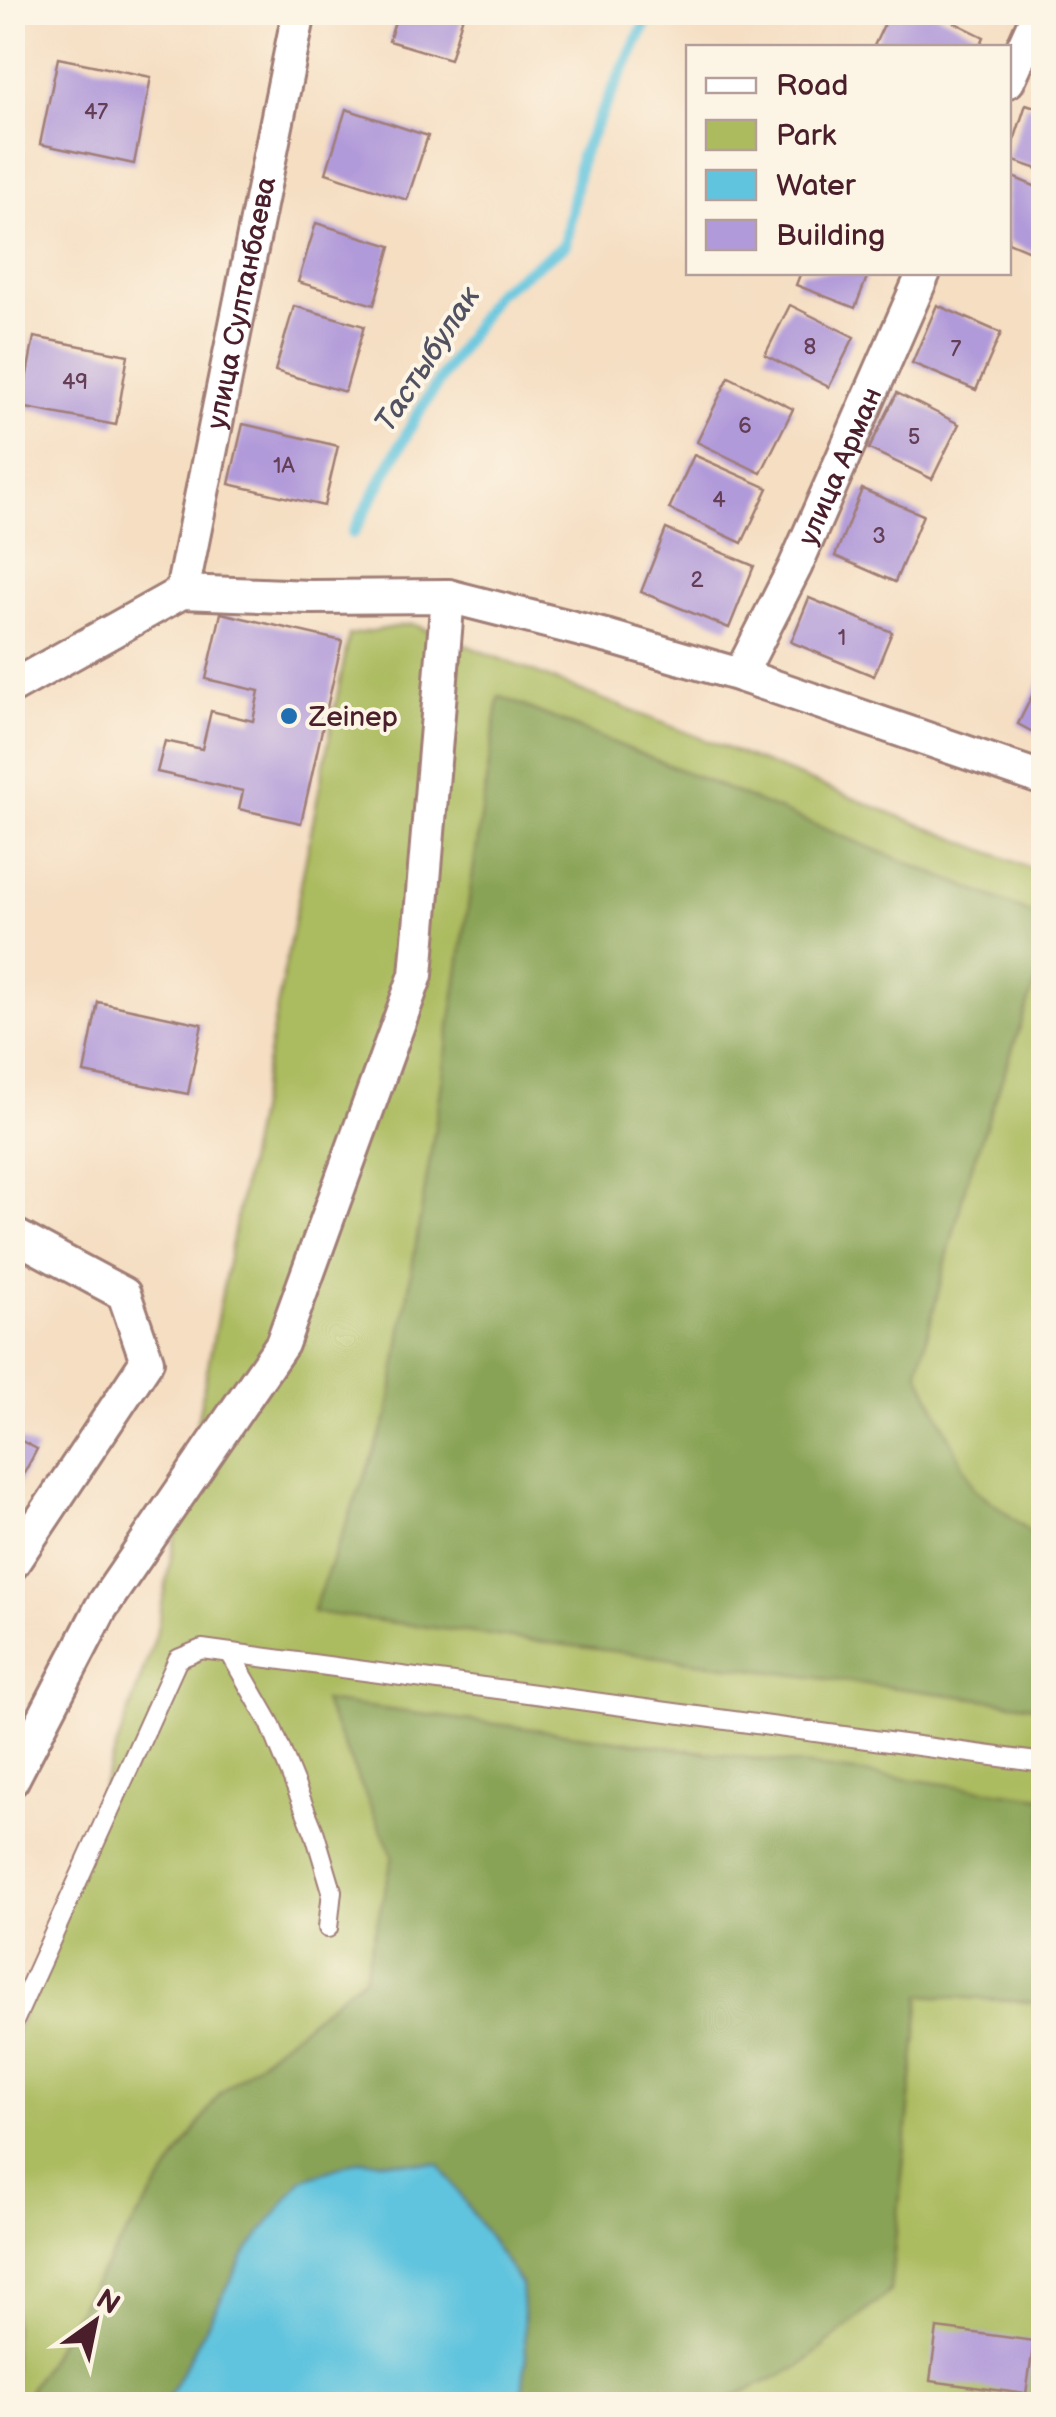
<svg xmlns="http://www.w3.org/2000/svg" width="1056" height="2417" viewBox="0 0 1056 2417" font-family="'Balsamiq Sans',sans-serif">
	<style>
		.green { fill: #abbb5e; stroke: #7a6d44; stroke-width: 2.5 }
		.forest { fill: #88a355; stroke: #696140; stroke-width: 2.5 }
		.water { fill: #60c4de; stroke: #557284; stroke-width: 2.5 }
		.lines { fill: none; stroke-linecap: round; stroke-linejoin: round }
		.stream { stroke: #60c4de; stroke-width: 12 }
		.building { fill: #b19ad9 }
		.service-casing { stroke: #a07e76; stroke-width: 22 }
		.minor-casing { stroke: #a07e76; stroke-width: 38 }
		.service { stroke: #fff; stroke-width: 18 }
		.minor { stroke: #fff; stroke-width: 32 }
		.poi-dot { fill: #1f6fb2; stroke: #fcf5e5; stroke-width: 4 }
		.labels { text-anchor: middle; stroke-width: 8; stroke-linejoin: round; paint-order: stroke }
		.number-label { font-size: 22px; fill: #643e56 }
		.street-label { font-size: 28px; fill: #4a1f2b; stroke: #fcf5e5 }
		.poi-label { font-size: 28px; fill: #4a1f2b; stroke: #fcf5e5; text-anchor: start }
		.water-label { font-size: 30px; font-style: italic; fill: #515161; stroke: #fcf5e5 }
	</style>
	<rect width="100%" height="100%" fill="#fcf5e5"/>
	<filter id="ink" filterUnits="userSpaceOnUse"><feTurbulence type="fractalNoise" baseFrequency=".01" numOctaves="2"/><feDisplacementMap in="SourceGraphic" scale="20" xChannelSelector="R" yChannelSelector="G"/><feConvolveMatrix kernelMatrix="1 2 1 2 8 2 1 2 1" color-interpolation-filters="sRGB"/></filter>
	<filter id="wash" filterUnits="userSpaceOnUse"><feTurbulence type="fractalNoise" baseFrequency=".0048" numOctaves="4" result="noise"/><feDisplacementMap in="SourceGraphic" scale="40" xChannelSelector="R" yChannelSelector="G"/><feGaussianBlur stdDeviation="2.25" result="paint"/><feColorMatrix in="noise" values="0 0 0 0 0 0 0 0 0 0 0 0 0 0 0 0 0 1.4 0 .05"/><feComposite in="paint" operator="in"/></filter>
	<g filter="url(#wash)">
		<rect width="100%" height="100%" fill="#f5dec2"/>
		<polygon class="green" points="412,624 1043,873 1043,2404 13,2404 13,2041 156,1635 349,635"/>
		<g class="forest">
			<polygon points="499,696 1043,918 1043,961 967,1180 918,1371 974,1488 1043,1542 1043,1707 312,1612 388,1416 439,1102"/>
			<polygon points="323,1701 1043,1797 1043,2003 921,1995 890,2291 799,2367 717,2404 521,2404 526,2355 521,2284 439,2164 244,2256 165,2404 21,2404 89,2291 220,2093 364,1976 393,1856"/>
		</g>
		<polygon class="water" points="361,2160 439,2164 521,2285 526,2355 521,2404 165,2404 244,2256 302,2180"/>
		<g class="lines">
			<polyline class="stream" points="353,533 417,415 496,293 565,245 581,155 651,12"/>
		</g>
		<g id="blocks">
			<g class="building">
				<polygon points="398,12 464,12 450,59 389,41"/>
				<polygon points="890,12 933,12 984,37 979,48 873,48"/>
				<polygon points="58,58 151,77 134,164 40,144"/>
				<polygon points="1026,104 1044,110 1044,171 1008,159"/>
				<polygon points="346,109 428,136 407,200 326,173"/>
				<polygon points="1008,175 1044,190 1044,257 1008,242"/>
				<polygon points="316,223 391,246 374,305 298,282"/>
				<polygon points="801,272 869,272 855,308 796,285"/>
				<polygon points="790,305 854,337 829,387 765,355"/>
				<polygon points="937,305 1001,333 976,390 912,363"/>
				<polygon points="294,306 364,326 345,392 275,371"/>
				<polygon points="34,337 128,355 116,425 21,407"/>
				<polygon points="729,377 793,409 761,473 697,442"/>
				<polygon points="897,393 959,424 932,479 869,449"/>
				<polygon points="243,424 338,446 324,506 229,484"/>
				<polygon points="694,455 768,488 742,543 669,509"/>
				<polygon points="862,489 923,515 895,582 835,556"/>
				<polygon points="666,529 754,566 729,628 641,592"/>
				<polygon points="809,598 892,632 874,676 791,642"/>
				<polygon points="221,613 342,641 301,823 239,809 243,791 157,772 165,741 202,749 211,711 253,721 259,691 206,679"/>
				<polygon points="1044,672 1044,738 1018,724"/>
				<polygon points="98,1002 202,1024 188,1094 84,1073"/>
				<polygon points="12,1436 37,1449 12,1496"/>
				<polygon points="937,2328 1034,2341 1026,2394 930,2381"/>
			</g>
		</g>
	</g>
	<g filter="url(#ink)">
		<use href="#blocks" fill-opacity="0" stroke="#a07e76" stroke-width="2.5"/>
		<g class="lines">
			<defs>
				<g id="service">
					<polyline points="230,1653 270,1723 315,1834 332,1891 328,1928"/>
					<polyline points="12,2026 178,1659 202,1649 1044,1763"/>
				</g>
				<g id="minor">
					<polyline points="1008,81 1039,12"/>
					<path id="s1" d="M182,592L299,12"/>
					<polyline points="740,675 1044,779"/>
					<path id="s2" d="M12,687L182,592L310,597L448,596L609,637L740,675L795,567L924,272"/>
					<polyline points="12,1234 124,1294 147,1361 12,1564"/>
					<polyline points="12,1780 101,1608 282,1344 416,975 448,596"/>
				</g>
			</defs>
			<use href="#service" class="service-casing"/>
			<use href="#minor" class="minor-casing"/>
			<use href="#service" class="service"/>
			<use href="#minor" class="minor"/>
		</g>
	</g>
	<circle class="poi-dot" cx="289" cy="716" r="10"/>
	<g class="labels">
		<g class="number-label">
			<text x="96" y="119">47</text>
			<text x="810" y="354">8</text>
			<text x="956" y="356">7</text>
			<text x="75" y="389">49</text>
			<text x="745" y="433">6</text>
			<text x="914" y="444">5</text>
			<text x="284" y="473">1А</text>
			<text x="719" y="507">4</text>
			<text x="879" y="543">3</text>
			<text x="697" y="587">2</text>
			<text x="842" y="645">1</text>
		</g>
		<g class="street-label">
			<text dy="10" stroke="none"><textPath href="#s1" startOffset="295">улица Султанбаева</textPath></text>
			<text dy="10" stroke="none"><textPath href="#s2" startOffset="995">улица Арман</textPath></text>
		</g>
		<g class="poi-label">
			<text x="309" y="726">Zeinep</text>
		</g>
		<g class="water-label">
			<text transform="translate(427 359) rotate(-57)" y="10">Тастыбулак</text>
		</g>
	</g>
	<rect width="1056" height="2417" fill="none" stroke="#fcf5e5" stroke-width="50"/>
	<rect x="686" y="45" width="325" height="230" fill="#fcf5e5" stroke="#b59f9b" stroke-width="2.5"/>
	<rect x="706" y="78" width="50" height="15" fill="#ffffff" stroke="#b59f9b" stroke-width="2.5"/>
	<text x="776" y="95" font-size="30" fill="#4a1f2b">Road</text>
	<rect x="706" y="120" width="50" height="30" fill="#abbb5e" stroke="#b59f9b" stroke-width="2.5"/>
	<text x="776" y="145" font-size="30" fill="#4a1f2b">Park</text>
	<rect x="706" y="170" width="50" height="30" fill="#60c4de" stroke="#b59f9b" stroke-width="2.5"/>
	<text x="776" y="195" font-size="30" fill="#4a1f2b">Water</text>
	<rect x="706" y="220" width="50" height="30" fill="#b19ad9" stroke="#b59f9b" stroke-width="2.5"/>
	<text x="776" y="245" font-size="30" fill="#4a1f2b">Building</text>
	<g transform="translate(95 2322) rotate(33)" stroke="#fcf5e5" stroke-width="8" paint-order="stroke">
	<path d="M0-8L18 38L0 25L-18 38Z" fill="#4a1f2b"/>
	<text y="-15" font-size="28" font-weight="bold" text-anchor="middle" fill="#4a1f2b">N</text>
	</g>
</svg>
